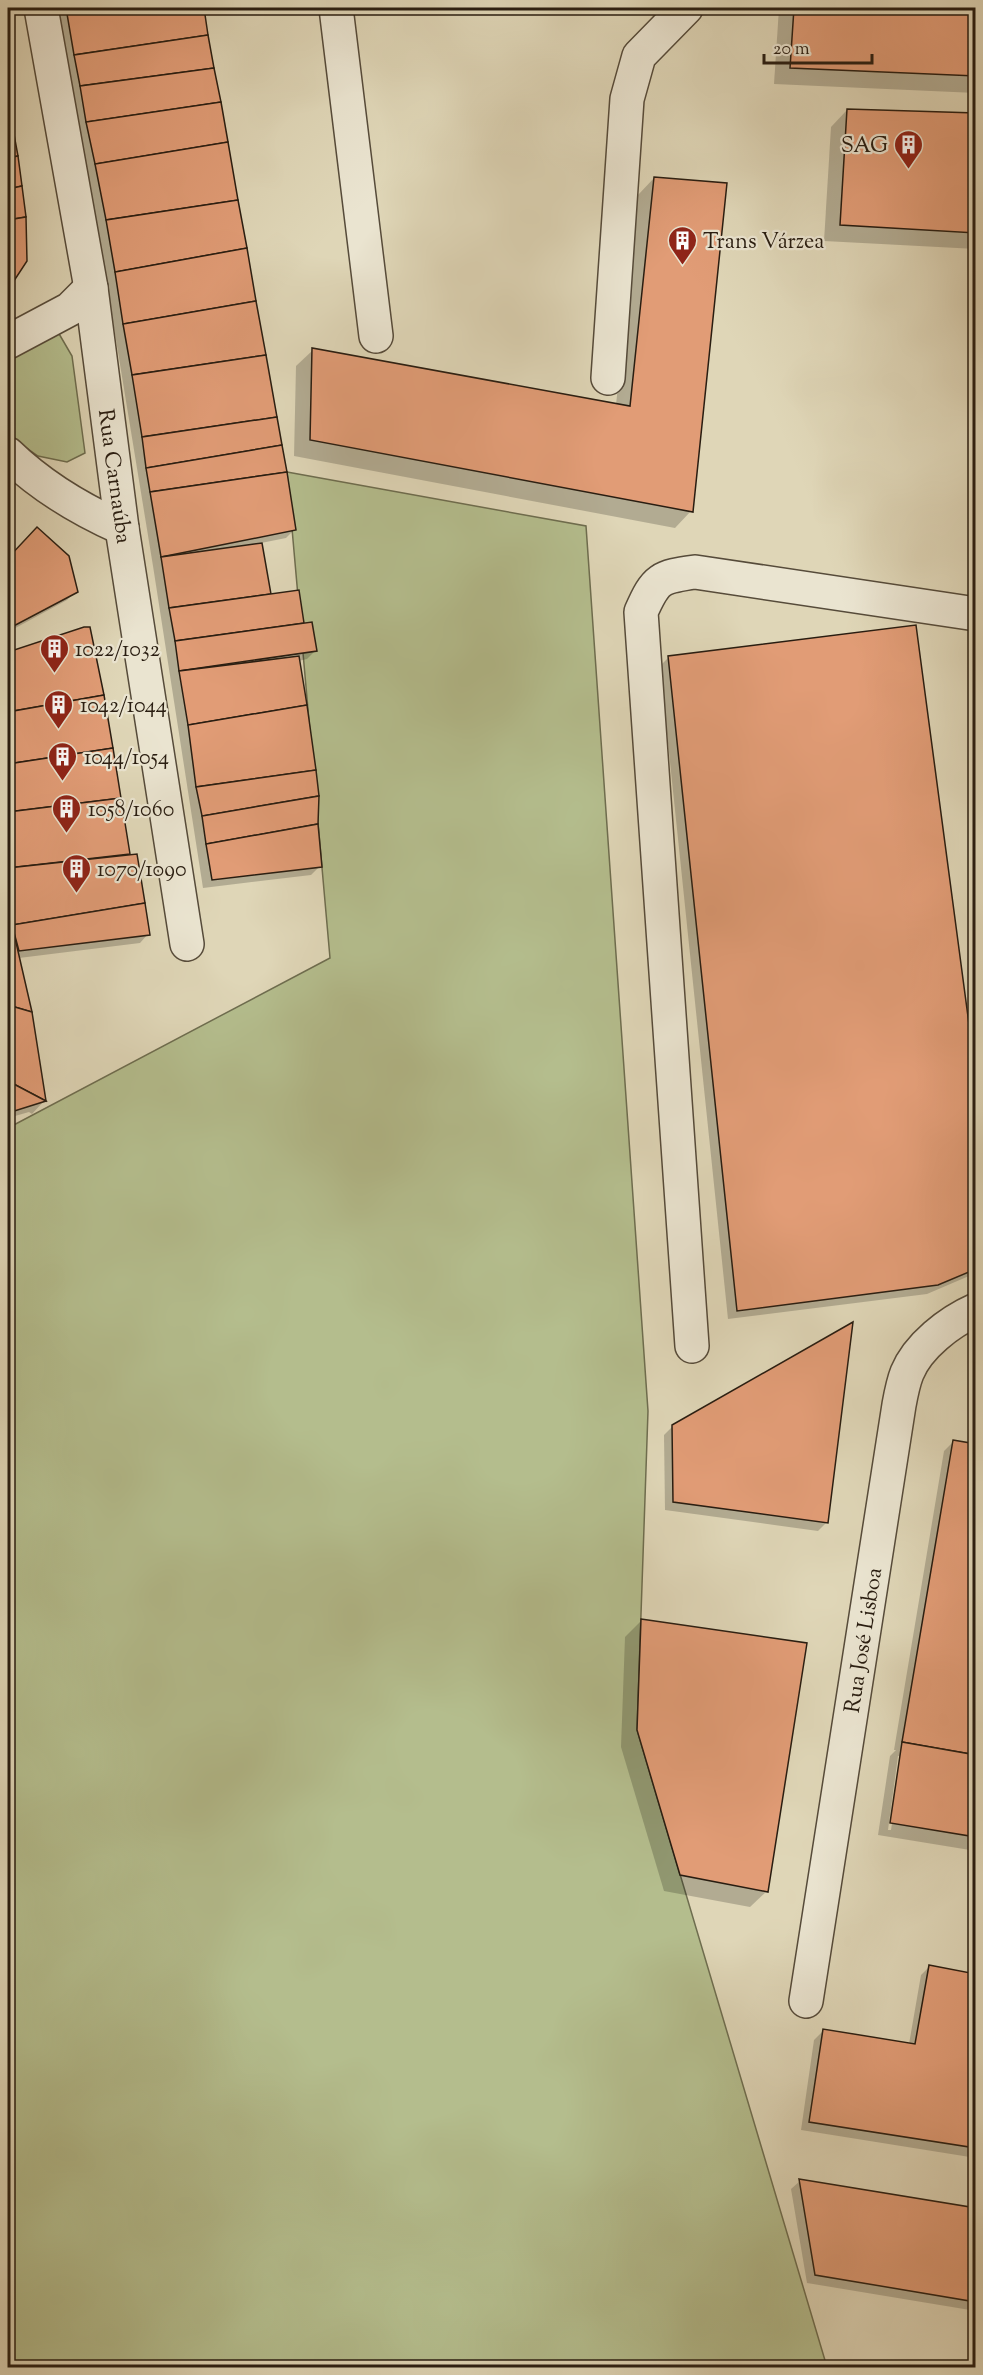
<svg xmlns="http://www.w3.org/2000/svg" width="983" height="2375" viewBox="0 0 983 2375" font-family="'Sorts Mill Goudy',serif">
	<style>
		.green { fill: #b4bd8d; stroke: #6e6d4f; stroke-width: 1.5 }
		.shadow { fill: #0003; fill-rule: evenodd }
		.building { fill: #e19c76; stroke: #291d11; stroke-width: 1.5 }
		.lines { fill: none; stroke-linecap: round; stroke-linejoin: round }
		.minor-casing { stroke: #564b3a; stroke-width: 36 }
		.minor { stroke: #eae4d0; stroke-width: 33 }
		.labels { text-anchor: middle; stroke-width: 4.5; stroke-linejoin: round; paint-order: stroke }
		.poi-label { font-size: 22px; fill: #291d11; stroke: #eae4d0; text-anchor: start }
		.street-label { font-size: 22px; fill: #291d11; stroke: #eae4d0 }
	</style>
	<rect width="100%" height="100%" fill="#dfd6b7"/>
	<filter id="stains"><feTurbulence type="fractalNoise" baseFrequency=".00333" numOctaves="4"/><feColorMatrix values="0 0 0 0 .2 0 0 0 0 .09 0 0 0 0 .02 0 0 0 .5 -.17"/></filter>
	<radialGradient id="worn" r=".72"><stop offset=".6" stop-color="#630" stop-opacity="0"/><stop offset="1" stop-color="#630" stop-opacity=".3"/></radialGradient>
	<g class="green">
		<polygon points="58,332 72,356 85,453 67,462 38,456 8,435 8,353"/>
		<polygon points="287,472 586,526 648,1411 637,1730 827,2367 8,2368 8,1128 330,958"/>
	</g>
	<g class="shadow">
		<polygon points="55,8 202,8 294,530 286,538 261,543 270,596 298,592 302,625 315,651 307,659 298,661 320,866 311,875 203,888 153,566 98,230"/>
		<polygon points="779,8 976,8 976,93 774,84"/>
		<polygon points="847,110 976,114 976,249 824,241 831,127"/>
		<polygon points="8,113 16,156 26,261 8,287"/>
		<polygon points="654,178 691,511 675,528 294,456 296,366 313,350 616,405 638,195"/>
		<polygon points="37,529 76,591 67,600 8,632 8,560"/>
		<polygon points="89,628 103,696 129,856 148,934 140,943 19,958 44,1101 32,1114 29,1112 8,1118 8,654"/>
		<polygon points="669,657 976,1089 976,1273 927,1294 728,1319 660,666"/>
		<polygon points="673,1426 827,1522 818,1531 665,1510 664,1435"/>
		<path d="M953,1442L976,1445V1851L878,1835L890,1756L896,1750H894L944,1451ZM898,1756H902L891,1830H888Z"/>
		<polygon points="642,1620 767,1891 750,1907 664,1891 621,1747 625,1637"/>
		<polygon points="930,1966 976,1975 976,2158 801,2130 814,2040 823,2031 909,2044 921,1975"/>
		<polygon points="800,2181 976,2210 976,2311 807,2283 791,2189"/>
	</g>
	<g class="building">
		<polygon points="66,8 204,8 208,35 74,55"/>
		<polygon points="794,8 976,8 976,76 790,68"/>
		<polygon points="208,35 214,68 80,86 74,55"/>
		<polygon points="214,68 221,102 86,122 80,86"/>
		<polygon points="8,102 18,156 8,158"/>
		<polygon points="221,102 228,142 95,164 86,122"/>
		<polygon points="847,109 976,113 976,233 840,225"/>
		<polygon points="228,142 238,200 106,220 95,164"/>
		<polygon points="18,156 22,186 8,189 8,158"/>
		<polygon points="654,177 727,183 693,512 310,440 312,348 630,406"/>
		<polygon points="22,186 26,217 8,220 8,189"/>
		<polygon points="238,200 247,248 115,272 106,220"/>
		<polygon points="26,217 27,261 8,290 8,220"/>
		<polygon points="247,248 256,301 123,324 115,272"/>
		<polygon points="256,301 266,355 132,375 123,324"/>
		<polygon points="266,355 277,417 142,437 132,375"/>
		<polygon points="277,417 282,445 146,468 142,437"/>
		<polygon points="282,445 287,472 150,492 146,468"/>
		<polygon points="287,472 296,530 161,557 150,492"/>
		<polygon points="37,527 69,556 78,592 8,629 8,558"/>
		<polygon points="262,543 271,594 169,608 161,557"/>
		<polygon points="299,590 304,623 175,641 169,608"/>
		<polygon points="312,622 317,651 179,671 175,641"/>
		<polygon points="916,625 976,1077 976,1269 938,1285 737,1311 668,656"/>
		<polygon points="84,627 90,627 104,695 8,712 8,652"/>
		<polygon points="299,656 307,705 188,725 179,671"/>
		<polygon points="104,695 113,748 8,764 8,712"/>
		<polygon points="307,705 316,770 196,787 188,725"/>
		<polygon points="113,748 121,798 8,812 8,764"/>
		<polygon points="316,770 319,796 202,816 196,787"/>
		<polygon points="319,796 318,824 206,844 202,816"/>
		<polygon points="121,798 130,854 8,868 8,812"/>
		<polygon points="318,824 322,867 212,880 206,844"/>
		<polygon points="137,854 145,903 12,925 8,868"/>
		<polygon points="145,903 150,935 19,951 12,925"/>
		<polygon points="8,925 12,925 32,1012 8,1005"/>
		<polygon points="8,1005 32,1012 46,1101 8,1081"/>
		<polygon points="8,1081 46,1101 8,1113"/>
		<polygon points="853,1322 828,1523 673,1502 672,1425"/>
		<polygon points="953,1440 976,1444 976,1755 902,1742"/>
		<polygon points="641,1619 807,1643 768,1892 680,1875 637,1730"/>
		<polygon points="902,1742 976,1755 976,1837 890,1823"/>
		<polygon points="929,1965 976,1974 976,2148 809,2122 823,2029 915,2044"/>
		<polygon points="799,2179 976,2208 976,2302 815,2275"/>
	</g>
	<g class="lines">
		<defs>
			<g id="minor">
				<polyline points="41,8 91,288 122,528 187,944"/>
				<polyline points="336,8 376,336"/>
				<polyline points="8,342 70,309 91,288"/>
				<polyline points="608,378 627,99 639,56 686,8"/>
				<path d="M8,454C42,487 79,509 122,528"/>
				<path d="M692,1346L641,612C656,578 660,577 695,572L976,614"/>
				<path d="M806,2001L899,1405C901,1394 903,1383 907,1373C918,1346 949,1322 976,1310"/>
			</g>
		</defs>
		<use href="#minor" class="minor-casing"/>
		<use href="#minor" class="minor"/>
	</g>
	<defs>
		<symbol id="building-pin" viewBox="-11 -11 22 30"><path d="M0 17L-7.5 6A9.5 9.5 0 1 1 7.5 6Z" fill="#8f2418" stroke="#eae4d0"/><path d="M-4-6H4V6H1V3H-1V6H-4ZM-2.5-4.3h1.7v1.8h-1.7ZM.8-4.3h1.7v1.8H.8ZM-2.5-1h1.7V.8h-1.7ZM.8-1h1.7V.8H.8Z" fill="#fff"/></symbol>
	</defs>
	<g fill-rule="evenodd">
		<use href="#building-pin" x="892" y="128" width="33" height="45"/>
		<use href="#building-pin" x="666" y="224" width="33" height="45"/>
		<use href="#building-pin" x="38" y="632" width="33" height="45"/>
		<use href="#building-pin" x="42" y="688" width="33" height="45"/>
		<use href="#building-pin" x="46" y="740" width="33" height="45"/>
		<use href="#building-pin" x="50" y="792" width="33" height="45"/>
		<use href="#building-pin" x="60" y="852" width="33" height="45"/>
	</g>
	<g class="labels">
		<g class="poi-label">
			<text x="888" y="152" text-anchor="end">SAG</text>
			<text x="703" y="248">Trans Várzea</text>
			<text x="75" y="656">1022/1032</text>
			<text x="80" y="712">1042/1044</text>
			<text x="84" y="764">1044/1054</text>
			<text x="88" y="816">1058/1060</text>
			<text x="97" y="876">1070/1090</text>
		</g>
		<g class="street-label">
			<text transform="translate(116 476) rotate(82)" y="8">Rua Carnaúba</text>
			<text transform="translate(862 1640) rotate(-81)" y="8">Rua José Lisboa</text>
		</g>
	</g>
	<rect width="983" height="2375" fill="none" stroke="#dfd6b7" stroke-width="30"/>
	<rect x="9" y="9" width="965" height="2357" fill="none" stroke="#291d11" stroke-width="3"/>
	<rect x="15" y="15" width="953" height="2345" fill="none" stroke="#291d11" stroke-width="1.5"/>
	<path d="M764 54v9h108v-9" fill="none" stroke="#291d11" stroke-width="3"/>
	<text x="773" y="54" font-size="18" fill="#291d11" stroke="#eae4d0" stroke-width="4.5" paint-order="stroke">20 m</text>
	<rect width="100%" height="100%" filter="url(#stains)"/>
	<rect width="100%" height="100%" fill="url(#worn)"/>
</svg>
